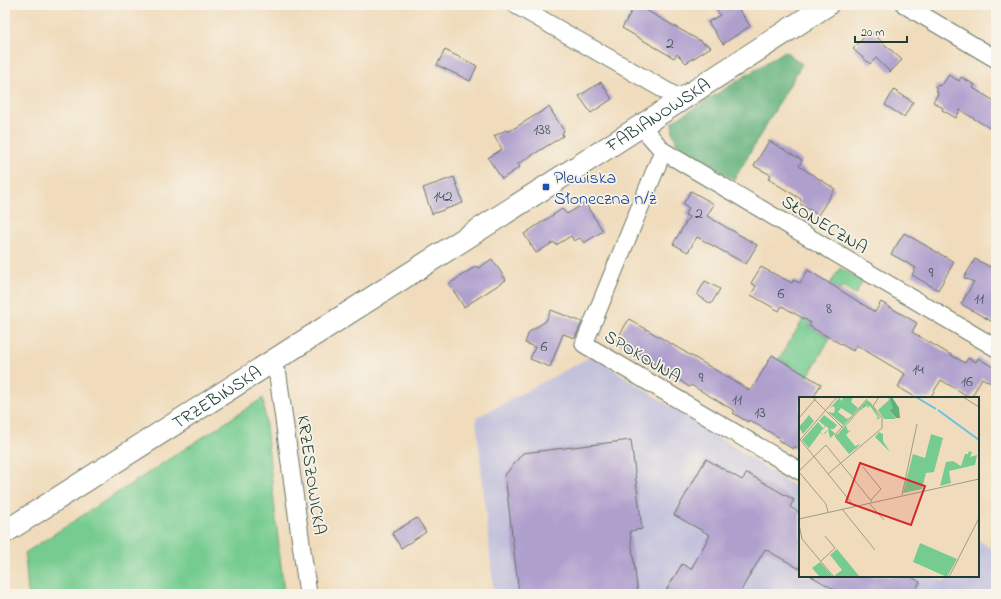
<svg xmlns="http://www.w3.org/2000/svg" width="1001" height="599" viewBox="0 0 1001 599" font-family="'Indie Flower',sans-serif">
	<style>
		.industrial { fill: #c3c1db }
		.green { fill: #76cc90; stroke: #4a8462 }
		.forest { fill: #60b07a; stroke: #407657 }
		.building { fill: #af9fcd }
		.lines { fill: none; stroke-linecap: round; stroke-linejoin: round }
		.minor-casing { stroke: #687564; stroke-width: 19 }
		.tertiary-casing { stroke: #687564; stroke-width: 24 }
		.minor { stroke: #fff; stroke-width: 17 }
		.tertiary { stroke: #fff; stroke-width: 22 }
		.transit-dot { fill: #1a4fb4; stroke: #f7f3e8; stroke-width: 1.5 }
		.labels { text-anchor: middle; stroke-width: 3.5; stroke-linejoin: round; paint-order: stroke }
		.number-label { font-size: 16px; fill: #43565a }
		.street-label { font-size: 18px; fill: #1f3d34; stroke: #f7f3e8 }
		.transit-label { font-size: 18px; fill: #164399; stroke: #f7f3e8; text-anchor: start }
		.inset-river { fill: none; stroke: #63c4e1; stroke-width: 2 }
		.inset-road { fill: none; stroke: #9c9c86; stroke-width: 1 }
		.view { fill: #d62828; fill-opacity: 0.15; stroke: #d62828; stroke-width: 2 }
		.inset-edge { fill: none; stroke: #1f3d34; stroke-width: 2 }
	</style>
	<rect width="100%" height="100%" fill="#f7f3e8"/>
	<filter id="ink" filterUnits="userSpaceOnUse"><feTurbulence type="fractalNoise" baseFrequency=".025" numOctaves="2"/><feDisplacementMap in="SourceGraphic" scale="8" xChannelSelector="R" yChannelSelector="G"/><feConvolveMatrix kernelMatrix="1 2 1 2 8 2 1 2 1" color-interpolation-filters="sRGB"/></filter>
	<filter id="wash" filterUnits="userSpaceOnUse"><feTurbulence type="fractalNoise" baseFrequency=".012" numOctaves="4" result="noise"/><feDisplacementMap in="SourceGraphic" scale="16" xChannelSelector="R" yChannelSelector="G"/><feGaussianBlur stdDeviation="0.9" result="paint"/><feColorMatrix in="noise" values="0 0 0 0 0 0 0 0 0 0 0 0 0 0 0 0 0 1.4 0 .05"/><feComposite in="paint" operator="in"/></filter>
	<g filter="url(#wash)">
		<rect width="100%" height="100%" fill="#f0dcbc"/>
		<polygon class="industrial" points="592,356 800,490 800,576 935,576 944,582 947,576 978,576 978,540 996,551 996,594 494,594 476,418"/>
		<g class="green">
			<polygon points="840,268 863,281 855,295 842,287 840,290 830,284"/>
			<polygon points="804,318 811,323 809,326 830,338 808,376 779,359"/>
			<polygon points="263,398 284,594 28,594 25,553"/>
		</g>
		<polygon class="forest" points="785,51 802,64 734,180 677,144 673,134 672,122"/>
		<g id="blocks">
			<g class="building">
				<polygon points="635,5 637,5 711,47 686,63 677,54 674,58 653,46 622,28"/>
				<polygon points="713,5 736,5 750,26 723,44 708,22 720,15"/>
				<polygon points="870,31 902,60 890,72 876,58 870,64 853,49"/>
				<polygon points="445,50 477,66 470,81 437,65"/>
				<polygon points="949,75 959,81 961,77 975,85 973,88 996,102 996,132 960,110 956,118 942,110 943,108 933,102 938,94 935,86 942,85"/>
				<polygon points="601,82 612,99 591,113 579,96"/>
				<polygon points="894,90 913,102 904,117 885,105"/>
				<polygon points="549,107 564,131 562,133 563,136 518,164 520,167 502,179 488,158 502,149 494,136 506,130 508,132"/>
				<polygon points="769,141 802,160 799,166 835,189 818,215 799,203 801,199 768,179 771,175 754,166"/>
				<polygon points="454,177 463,203 432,214 423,188"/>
				<polygon points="691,191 714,204 707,216 757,245 746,264 697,237 688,252 673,244 689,217 685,215 689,208 683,204"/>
				<polygon points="585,203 603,231 584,243 580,238 574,241 571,236 556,245 554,242 536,253 524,234 562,209 567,214"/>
				<polygon points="904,233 954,262 938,290 912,275 916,268 891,254"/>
				<polygon points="492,259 506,280 464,307 449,284 476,266 478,268"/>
				<polygon points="975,259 996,270 996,324 961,304 974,282 964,278"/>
				<polygon points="761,267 792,283 793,280 800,283 808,270 875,312 881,302 917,323 912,332 939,348 965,363 968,358 976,362 978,358 996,369 996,386 982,378 971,398 941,380 930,398 917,398 898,387 905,374 856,345 853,351 809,326 811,323 782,306 779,311 751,295 756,286 751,283"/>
				<polygon points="705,281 720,289 711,304 697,295"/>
				<polygon points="551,310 582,322 575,338 563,334 550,367 530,359 535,347 525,343 529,332 546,321"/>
				<polygon points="629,319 751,391 772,355 821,384 813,398 800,398 800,450 794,446 793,449 778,440 780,438 749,420 748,422 741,418 733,413 735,411 691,385 689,387 661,367 630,352 631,350 616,341"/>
				<polygon points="631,440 642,529 630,531 638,594 519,594 505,475 523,453"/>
				<polygon points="706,459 742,480 747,473 794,500 790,507 800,513 800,569 765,549 739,594 664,594 682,564 691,569 710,535 674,515"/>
				<polygon points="417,518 426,532 401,548 392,533"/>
				<polygon points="811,576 910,576 920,582 913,594 842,594"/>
			</g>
		</g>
	</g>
	<g filter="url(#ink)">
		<use href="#blocks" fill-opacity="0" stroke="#687564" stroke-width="1"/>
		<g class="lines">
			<defs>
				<g id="minor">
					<polyline points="516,5 682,100"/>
					<polyline points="905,5 996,59"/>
					<polyline points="641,126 663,151 996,348"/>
					<polyline points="663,151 584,344 800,471"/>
					<polyline points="271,363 278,376 308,594"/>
				</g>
				<g id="tertiary">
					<path id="s1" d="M5,532L610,146L827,5"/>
				</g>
			</defs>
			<use href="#minor" class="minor-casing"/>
			<use href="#tertiary" class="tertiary-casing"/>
			<use href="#minor" class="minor"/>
			<use href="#tertiary" class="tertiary"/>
		</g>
	</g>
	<rect class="transit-dot" x="542" y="183" width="8" height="8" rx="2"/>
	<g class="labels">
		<g class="number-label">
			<text x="670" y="48">2</text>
			<text x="542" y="134">138</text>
			<text x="443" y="201">142</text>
			<text x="699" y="218">2</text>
			<text x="931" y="277">9</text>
			<text x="781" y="298">6</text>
			<text x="979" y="303">11</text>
			<text x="829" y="313">8</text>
			<text x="544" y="351">6</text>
			<text x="918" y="374">14</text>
			<text x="701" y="382">9</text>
			<text x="967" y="386">16</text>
			<text x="737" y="404">11</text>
			<text x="760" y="417">13</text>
		</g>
		<g class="street-label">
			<text dy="6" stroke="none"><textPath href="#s1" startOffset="775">FABIANOWSKA</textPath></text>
			<text transform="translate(825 224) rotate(31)" y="6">SŁONECZNA</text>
			<text transform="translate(643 356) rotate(31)" y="6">SPOKOJNA</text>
			<text dy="6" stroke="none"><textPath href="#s1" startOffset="251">TRZEBIŃSKA</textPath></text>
			<text transform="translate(312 475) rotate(82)" y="6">KRZESZOWICKA</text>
		</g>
		<g class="transit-label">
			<text x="554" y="183">Plewiska<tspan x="554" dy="21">Słoneczna n/ż</tspan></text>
		</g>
	</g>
	<g transform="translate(799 397)">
		<rect width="180" height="180" fill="#f0dcbc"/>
		<path d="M41,0L42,4L45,0H54L52,5L59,11L53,18L42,11L39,15L48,22L51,20L44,28L29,15L35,16L36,11L34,9L30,12ZM88,0L94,6V11L90,13L97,22H85L79,13L90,3ZM68,3L72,6L81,21L77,23L79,20L71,9L68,11L69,8L60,14L47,29L49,34L52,33L47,38L56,49L62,47L50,57L36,40V37L31,41L29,33L26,37L25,36L30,32L27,29L21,35L25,38L21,36L10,51L3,43L19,25L24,31L26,29L20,24L25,18L38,28L35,32H31L38,38ZM10,18L15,24L4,37L0,30ZM80,35L84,37V44L91,55L76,40ZM132,37L144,41L135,75L127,76L123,92L104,96L114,57L126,61ZM170,54L173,55L171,60L178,58L176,68L150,74L152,86L141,89L147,65L154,64L162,69L166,57H169ZM121,146L158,162L148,180L114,165ZM38,152L61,180L35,179L43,173L31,158ZM21,165L34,180H21L13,171Z" fill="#76cc90"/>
		<path d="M90,0H93L100,11L101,21H97L90,13L94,11Z" fill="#60b07a"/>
		<path class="inset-river" d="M117,0L137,12M139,13L180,43"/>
		<path class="inset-road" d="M13,0L43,30M164,0L180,10M0,21L18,0M37,37L68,2M0,41L55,109M1,43L38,0M64,70L82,92L72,103M0,74L27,48L73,105M0,75L27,107L29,115M29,77L83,31V21L74,9L80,0M103,98L118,27M70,106L85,123M43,112L76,153M0,122L180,82M0,127L3,142L35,180M22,164L36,151L26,139M150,180L180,121"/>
		<path class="view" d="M61,66L126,89L112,128L47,105Z"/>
		<rect width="180" height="180" class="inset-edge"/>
	</g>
	<rect width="1001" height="599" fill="none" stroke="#f7f3e8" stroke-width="20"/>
	<path d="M855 36v6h52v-6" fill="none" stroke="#1f3d34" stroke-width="2"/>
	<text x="861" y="36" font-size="12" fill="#1f3d34" stroke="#f7f3e8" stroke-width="3" paint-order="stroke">20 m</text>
</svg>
